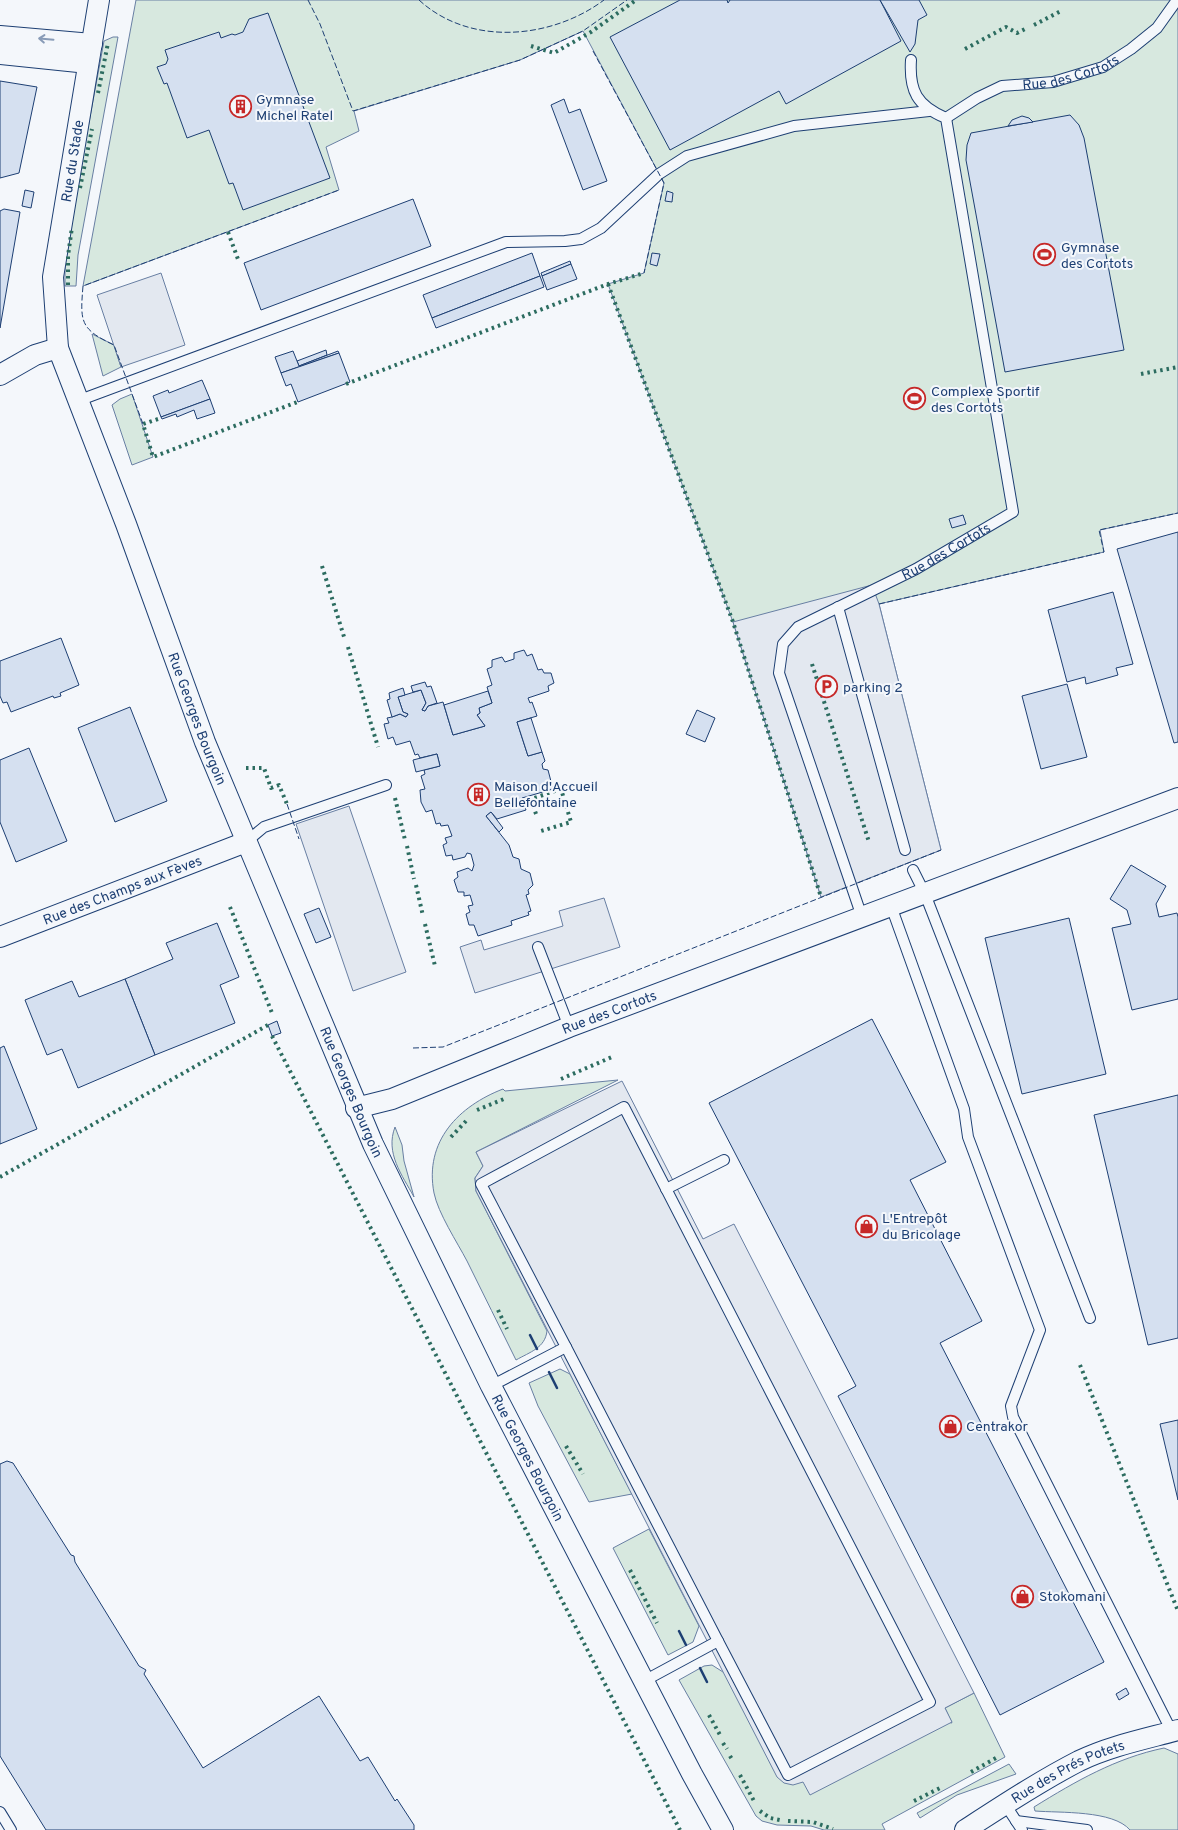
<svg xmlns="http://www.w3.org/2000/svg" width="1178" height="1830" viewBox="0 0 1178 1830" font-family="Overpass,sans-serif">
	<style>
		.green { fill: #d7e8df; stroke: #687fa3 }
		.parking { fill: #e3e8f0; stroke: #687fa3 }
		.building { fill: #d5e0f0; stroke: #1d3f73 }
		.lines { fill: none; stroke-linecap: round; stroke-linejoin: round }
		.lane-casing { stroke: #1d3f73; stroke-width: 12 }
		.street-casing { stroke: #1d3f73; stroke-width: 22 }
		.lane { stroke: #f4f7fb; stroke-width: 10 }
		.street { stroke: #f4f7fb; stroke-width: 20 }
		.hedge { stroke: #2c6c60; stroke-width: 4; stroke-dasharray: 2.5 4; stroke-linecap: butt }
		.fence { stroke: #1d3f73; stroke-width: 1; stroke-dasharray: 6 2.5; stroke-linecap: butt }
		.wall { stroke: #1d3f73; stroke-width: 2.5 }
		.oneway { stroke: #889bb7 }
		.labels { text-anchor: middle; stroke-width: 4; stroke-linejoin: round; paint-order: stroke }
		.street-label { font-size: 14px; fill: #1d3f73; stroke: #f4f7fb }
		.poi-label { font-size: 14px; fill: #1d3f73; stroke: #f4f7fb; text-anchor: start }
	</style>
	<rect width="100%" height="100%" fill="#f4f7fb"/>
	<g class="green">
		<polygon points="136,0 1178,0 1178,513 1100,530 1104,552 879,604 941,850 821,897 733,622 608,284 644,273 664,183 583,31 520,60 354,111 359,131 326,147 339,190 83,286"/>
		<polygon points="113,37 118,37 78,255 76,286 65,286 65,253 104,41"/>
		<polygon points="92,334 114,345 121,367 103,376"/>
		<polygon points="132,394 153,457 132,465 112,405 120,399"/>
		<path d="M618,1080L476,1152L483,1166L475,1178L476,1191L547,1331C545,1348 530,1352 516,1360C500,1327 483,1294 467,1261C457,1242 438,1213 434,1193C424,1141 459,1106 503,1089L505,1091Z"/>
		<path d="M395,1127L402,1145L404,1161L414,1197C402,1175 385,1153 395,1127Z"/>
		<polygon points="560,1369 570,1374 632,1494 589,1502 538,1406 529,1383"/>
		<polygon points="649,1529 699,1626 693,1642 668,1655 613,1548"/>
		<polygon points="712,1665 723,1672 952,1723 945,1708 974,1693 1005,1757 882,1824 885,1830 824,1830 811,1826 777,1825 762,1821 756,1816 679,1680 704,1666"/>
		<path d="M1164,1748L1178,1754V1830H1130C1113,1810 1060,1813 1035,1811L1034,1807C1076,1781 1116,1758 1164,1748Z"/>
		<polygon points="1009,1764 1016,1774 957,1795 920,1818 917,1813"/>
	</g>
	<g class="parking">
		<polygon points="161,273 185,345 121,367 97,295"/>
		<polygon points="872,585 879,604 941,850 821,897 733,622"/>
		<polygon points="349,806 406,972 353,991 296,824"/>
		<polygon points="604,898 620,947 475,993 460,947 481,940 484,950 563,926 559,911"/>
		<polygon points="622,1081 703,1239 734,1224 974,1693 945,1708 952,1722 810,1795 803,1782 793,1785 784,1783 777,1777 476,1191 475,1178 483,1166 476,1152"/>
	</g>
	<g class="building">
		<polygon points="680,0 727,0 728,3 730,0 880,0 901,41 786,104 779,91 670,150 610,37"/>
		<polygon points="880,0 919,0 927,15 918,20 915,44 910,52"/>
		<polygon points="268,13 330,178 243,210 233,183 229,184 209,130 187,138 167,83 164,84 157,67 166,64 168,59 165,50 219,32 221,38 232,34 235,35 243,32 249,19"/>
		<polygon points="0,81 37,87 19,173 0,178"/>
		<polygon points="564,99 569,113 580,109 607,181 583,190 551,105"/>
		<polygon points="1070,115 1079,125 1084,138 1124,350 1005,372 966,160 967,145 971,133"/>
		<polygon points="1022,116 1029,118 1033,122 1008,126 1012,120"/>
		<polygon points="25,190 34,192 31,208 22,206"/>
		<polygon points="667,191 673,193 672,202 665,201"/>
		<polygon points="413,199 431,246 261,310 244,263"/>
		<polygon points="4,209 20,212 0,328 0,211"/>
		<polygon points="532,253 540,276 432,318 423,295"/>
		<polygon points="652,253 660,254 657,266 650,264"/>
		<polygon points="570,261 571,264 542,276 541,273"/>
		<polygon points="571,264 577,279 547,290 542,276"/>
		<polygon points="540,276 544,287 436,328 432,318"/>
		<polygon points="326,350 327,355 299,366 297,361"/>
		<polygon points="293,351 299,366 338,351 339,353 281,373 275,357"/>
		<polygon points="339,353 350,382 298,402 291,384 286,386 281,373"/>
		<polygon points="202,380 210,399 161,417 153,396 168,390 169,393"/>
		<polygon points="210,399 215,413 197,419 194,410 177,417 176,414 162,419 161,417"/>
		<polygon points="963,515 966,524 952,528 949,519"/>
		<polygon points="1178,532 1178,742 1174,743 1117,549"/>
		<polygon points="1113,592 1133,664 1116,668 1118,675 1086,684 1085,677 1067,682 1048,610"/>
		<polygon points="61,638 79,685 60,693 61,696 54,698 53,696 11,712 7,702 3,703 0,696 0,661"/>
		<polygon points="524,650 527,656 532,654 538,670 542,669 544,673 551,673 554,683 548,686 549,691 528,698 530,703 532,702 537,716 517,722 528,756 542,752 545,761 542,764 543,769 548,770 553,789 522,798 526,810 497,819 491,812 486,816 509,845 513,857 519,859 521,869 530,873 533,885 528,890 529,894 526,895 531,911 528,912 529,915 511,921 512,925 478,936 474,925 469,925 466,914 470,912 468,906 473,905 470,895 464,896 464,892 458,892 454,880 458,877 457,872 468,868 472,871 474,865 471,854 467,853 465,857 453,860 452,855 446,856 443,845 447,843 445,838 452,836 448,825 441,826 440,823 436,824 432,810 426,812 421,802 420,790 425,789 421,776 425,774 424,770 440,766 437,754 420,758 418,754 415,755 410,741 396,745 393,737 388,739 384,724 389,723 387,718 392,717 400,714 406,717 408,714 403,712 398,697 421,690 426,703 422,710 425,711 428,706 443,702 453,735 485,726 477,715 480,713 479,708 492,703 487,687 492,685 487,669 492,667 492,660 502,657 505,662 514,659 514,653"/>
		<polygon points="425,682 427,687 431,686 437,703 428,706 425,711 422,710 426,703 421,690 413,692 411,686"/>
		<polygon points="1067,684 1087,757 1041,769 1022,696"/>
		<polygon points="403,688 405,695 398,697 403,712 408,714 406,717 400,714 392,717 387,700 390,699 389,693"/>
		<polygon points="488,691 492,703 479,708 480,713 477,715 485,726 453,735 444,705"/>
		<polygon points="130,707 167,801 115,822 78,728"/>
		<polygon points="697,710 715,718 705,742 686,734"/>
		<polygon points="531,718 542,752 528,756 517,722"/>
		<polygon points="29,748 67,841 16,862 0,822 0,760"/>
		<polygon points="437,754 440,766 416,772 413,760"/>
		<polygon points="491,812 503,828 499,832 486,816"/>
		<polygon points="1131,865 1166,886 1156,904 1159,917 1177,913 1178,917 1178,999 1132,1010 1112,928 1131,924 1127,910 1110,899"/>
		<polygon points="319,908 331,937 316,943 304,914"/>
		<polygon points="1069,918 1106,1074 1022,1094 985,938"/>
		<polygon points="217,923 239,977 220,985 235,1023 155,1055 125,979 173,959 166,943"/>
		<polygon points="125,979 155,1055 78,1088 62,1049 47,1055 25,1000 72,981 79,997"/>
		<polygon points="872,1019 946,1162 910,1180 982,1321 940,1343 1104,1662 1000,1715 838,1396 856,1386 709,1103"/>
		<polygon points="277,1021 281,1033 272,1036 268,1025"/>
		<polygon points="4,1046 37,1129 0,1144 0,1048"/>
		<polygon points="1178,1095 1178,1338 1148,1345 1094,1115"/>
		<polygon points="1178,1420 1178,1500 1160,1424"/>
		<polygon points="7,1461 13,1463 71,1555 74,1556 75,1562 139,1666 146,1670 144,1674 203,1768 319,1696 360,1761 368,1757 395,1801 397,1799 414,1825 414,1830 46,1830 0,1756 0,1464"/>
		<polygon points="1126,1688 1129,1694 1119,1700 1116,1694"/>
	</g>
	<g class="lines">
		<defs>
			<g id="lane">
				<path id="s1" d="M946,118L977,98L1002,86L1053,82L1103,67L1131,49L1157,28L1177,0"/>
				<polyline points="80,400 506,242 565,241 581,239 601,228 659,174 687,156 794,126 929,111"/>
				<polyline points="838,607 905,850"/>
				<polyline points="246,842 264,827 386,785"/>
				<polyline points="913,870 925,894 1090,1318"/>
				<polyline points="891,906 964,1109 968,1137 1040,1330 1011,1406 1013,1417 1172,1732"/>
				<path id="s2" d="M862,917L779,673L783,644L798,627L916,569L1013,512L946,118C917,106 909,91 911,60"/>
				<polyline points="538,947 569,1027"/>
				<polyline points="666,1189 724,1160"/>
				<polyline points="566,1347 718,1641"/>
				<polyline points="491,1386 566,1347 481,1184 624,1107 930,1702 788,1775 718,1641 644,1681"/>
				<polyline points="1005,1804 1022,1830"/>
				<polyline points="0,1812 11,1830"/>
				<polyline points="1016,1821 1087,1830"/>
			</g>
			<g id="street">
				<path id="s3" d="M99,0L53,277L58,348L126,524L205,742L373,1144L491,1386L692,1774L723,1830"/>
				<polyline points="0,36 92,44"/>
				<polyline points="0,54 88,63"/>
				<polyline points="0,375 35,355 58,348"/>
				<path id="s4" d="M0,937L246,842"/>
				<path id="s5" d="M356,1108L392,1099L569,1027L1178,798"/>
				<path id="s6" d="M965,1830C1002,1806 1040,1781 1079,1761C1110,1746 1145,1739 1178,1730"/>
			</g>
		</defs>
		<use href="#lane" class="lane-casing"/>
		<use href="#street" class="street-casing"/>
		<use href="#lane" class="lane"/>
		<use href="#street" class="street"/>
		<g class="hedge">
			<polyline points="1034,25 1061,11"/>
			<polyline points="531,46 554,53 591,32 636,0"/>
			<polyline points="965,49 1006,27 1017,33 1025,29"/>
			<polyline points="98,93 108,43"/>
			<polyline points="80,188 92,129"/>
			<polyline points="228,232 239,262"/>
			<polyline points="608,284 733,622 821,897"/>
			<polyline points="68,285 68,256 72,227"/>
			<polyline points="1141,374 1178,367"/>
			<polyline points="346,384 608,284 644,273"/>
			<polyline points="158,419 143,424 153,457 300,401"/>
			<polyline points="322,566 345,640"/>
			<polyline points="348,647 378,747"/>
			<polyline points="812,664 869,842"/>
			<polyline points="246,768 264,768 271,788 279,785 287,804"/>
			<polyline points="395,798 405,840"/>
			<polyline points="536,814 531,799 561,789 571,822 541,831"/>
			<polyline points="407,846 414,879"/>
			<polyline points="416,885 423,916"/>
			<polyline points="230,907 272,1013"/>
			<polyline points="425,924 435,966"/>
			<polyline points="272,1036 680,1830"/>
			<polyline points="561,1079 612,1057"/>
			<polyline points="477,1110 504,1099"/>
			<polyline points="451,1137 466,1121"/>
			<polyline points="0,1177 268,1025"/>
			<polyline points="498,1310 507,1329"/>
			<polyline points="1080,1365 1178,1611"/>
			<polyline points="566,1446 583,1474"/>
			<polyline points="630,1570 657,1623"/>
			<polyline points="709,1715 720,1735"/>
			<polyline points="723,1743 727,1749"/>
			<polyline points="730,1756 733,1761"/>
			<polyline points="971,1772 996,1758"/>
			<polyline points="740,1775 754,1801"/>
			<polyline points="914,1801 940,1788"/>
			<polyline points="760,1811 770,1818 780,1820"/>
			<polyline points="788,1821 813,1822 833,1829"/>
		</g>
		<g class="fence">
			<polyline points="308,0 320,24 353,111 520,60 583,31 627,0"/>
			<path d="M419,0C470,47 552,39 604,0"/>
			<polyline points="593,51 664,183 644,273"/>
			<path d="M143,424L114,345C80,329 80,322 83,286L339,190"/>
			<polyline points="879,604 1104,552 1099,530 1178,513"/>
			<polyline points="287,804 299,839"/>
			<polyline points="413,1048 443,1047 941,850"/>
		</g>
		<g class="wall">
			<polyline points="530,1335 537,1349"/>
			<polyline points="549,1372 557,1388"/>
			<polyline points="679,1631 686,1645"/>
			<polyline points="700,1668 707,1682"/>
		</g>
	</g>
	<defs><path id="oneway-shaft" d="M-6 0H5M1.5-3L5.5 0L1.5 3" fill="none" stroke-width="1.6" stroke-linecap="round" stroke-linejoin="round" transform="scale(1.25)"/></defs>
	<use class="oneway" href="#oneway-shaft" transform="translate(46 39) rotate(-175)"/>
	<defs>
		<symbol id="building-ring" viewBox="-11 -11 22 22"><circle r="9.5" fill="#f4f7fb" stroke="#c62828" stroke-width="1.5"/><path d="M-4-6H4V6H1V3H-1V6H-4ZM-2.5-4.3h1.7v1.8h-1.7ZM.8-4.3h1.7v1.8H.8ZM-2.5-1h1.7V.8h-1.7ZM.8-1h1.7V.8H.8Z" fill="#c62828"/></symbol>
		<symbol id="stadium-ring" viewBox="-11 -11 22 22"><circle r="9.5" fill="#f4f7fb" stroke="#c62828" stroke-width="1.5"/><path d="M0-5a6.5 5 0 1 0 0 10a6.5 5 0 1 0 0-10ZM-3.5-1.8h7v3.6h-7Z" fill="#c62828"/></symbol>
		<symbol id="parking-ring" viewBox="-11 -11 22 22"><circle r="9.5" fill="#f4f7fb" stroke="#c62828" stroke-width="1.5"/><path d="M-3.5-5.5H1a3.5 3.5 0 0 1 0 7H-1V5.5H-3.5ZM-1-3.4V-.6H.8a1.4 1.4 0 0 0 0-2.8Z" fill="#c62828"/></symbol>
		<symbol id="shop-ring" viewBox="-11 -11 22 22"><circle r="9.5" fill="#f4f7fb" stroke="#c62828" stroke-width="1.5"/><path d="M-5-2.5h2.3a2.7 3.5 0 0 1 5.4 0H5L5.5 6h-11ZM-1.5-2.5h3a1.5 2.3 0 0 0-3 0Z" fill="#c62828"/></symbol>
	</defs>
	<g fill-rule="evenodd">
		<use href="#building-ring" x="228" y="94" width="25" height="25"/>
		<use href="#stadium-ring" x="1032" y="242" width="25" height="25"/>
		<use href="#stadium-ring" x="902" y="386" width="25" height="25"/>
		<use href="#parking-ring" x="814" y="674" width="25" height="25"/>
		<use href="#building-ring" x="466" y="782" width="25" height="25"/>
		<use href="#shop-ring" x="854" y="1214" width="25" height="25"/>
		<use href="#shop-ring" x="938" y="1414" width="25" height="25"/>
		<use href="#shop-ring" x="1010" y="1584" width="25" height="25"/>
	</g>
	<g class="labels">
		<g class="street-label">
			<text dy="5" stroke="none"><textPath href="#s1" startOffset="135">Rue des Cortots</textPath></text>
			<text transform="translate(72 161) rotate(-81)" y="5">Rue du Stade</text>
			<text dy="5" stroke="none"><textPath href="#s2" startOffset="476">Rue des Cortots</textPath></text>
			<text dy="5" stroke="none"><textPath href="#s3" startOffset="748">Rue Georges Bourgoin</textPath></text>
			<text dy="5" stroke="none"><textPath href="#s4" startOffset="131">Rue des Champs aux Fèves</textPath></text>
			<text dy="5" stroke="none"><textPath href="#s5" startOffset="271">Rue des Cortots</textPath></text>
			<text dy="5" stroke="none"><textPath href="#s3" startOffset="1152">Rue Georges Bourgoin</textPath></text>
			<text dy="5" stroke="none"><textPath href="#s3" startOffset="1558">Rue Georges Bourgoin</textPath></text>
			<text dy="5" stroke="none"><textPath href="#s6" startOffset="119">Rue des Prés Potets</textPath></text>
		</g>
		<g class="poi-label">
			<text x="256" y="104">Gymnase<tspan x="256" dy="16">Michel Ratel</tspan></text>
			<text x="1061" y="252">Gymnase<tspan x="1061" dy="16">des Cortots</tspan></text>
			<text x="931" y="396">Complexe Sportif<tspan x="931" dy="16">des Cortots</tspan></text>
			<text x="843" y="692">parking 2</text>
			<text x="494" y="791">Maison d'Accueil<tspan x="494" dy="16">Bellefontaine</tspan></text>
			<text x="882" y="1223">L'Entrepôt<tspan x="882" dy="16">du Bricolage</tspan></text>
			<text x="966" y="1431">Centrakor</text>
			<text x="1039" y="1601">Stokomani</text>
		</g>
	</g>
</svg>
